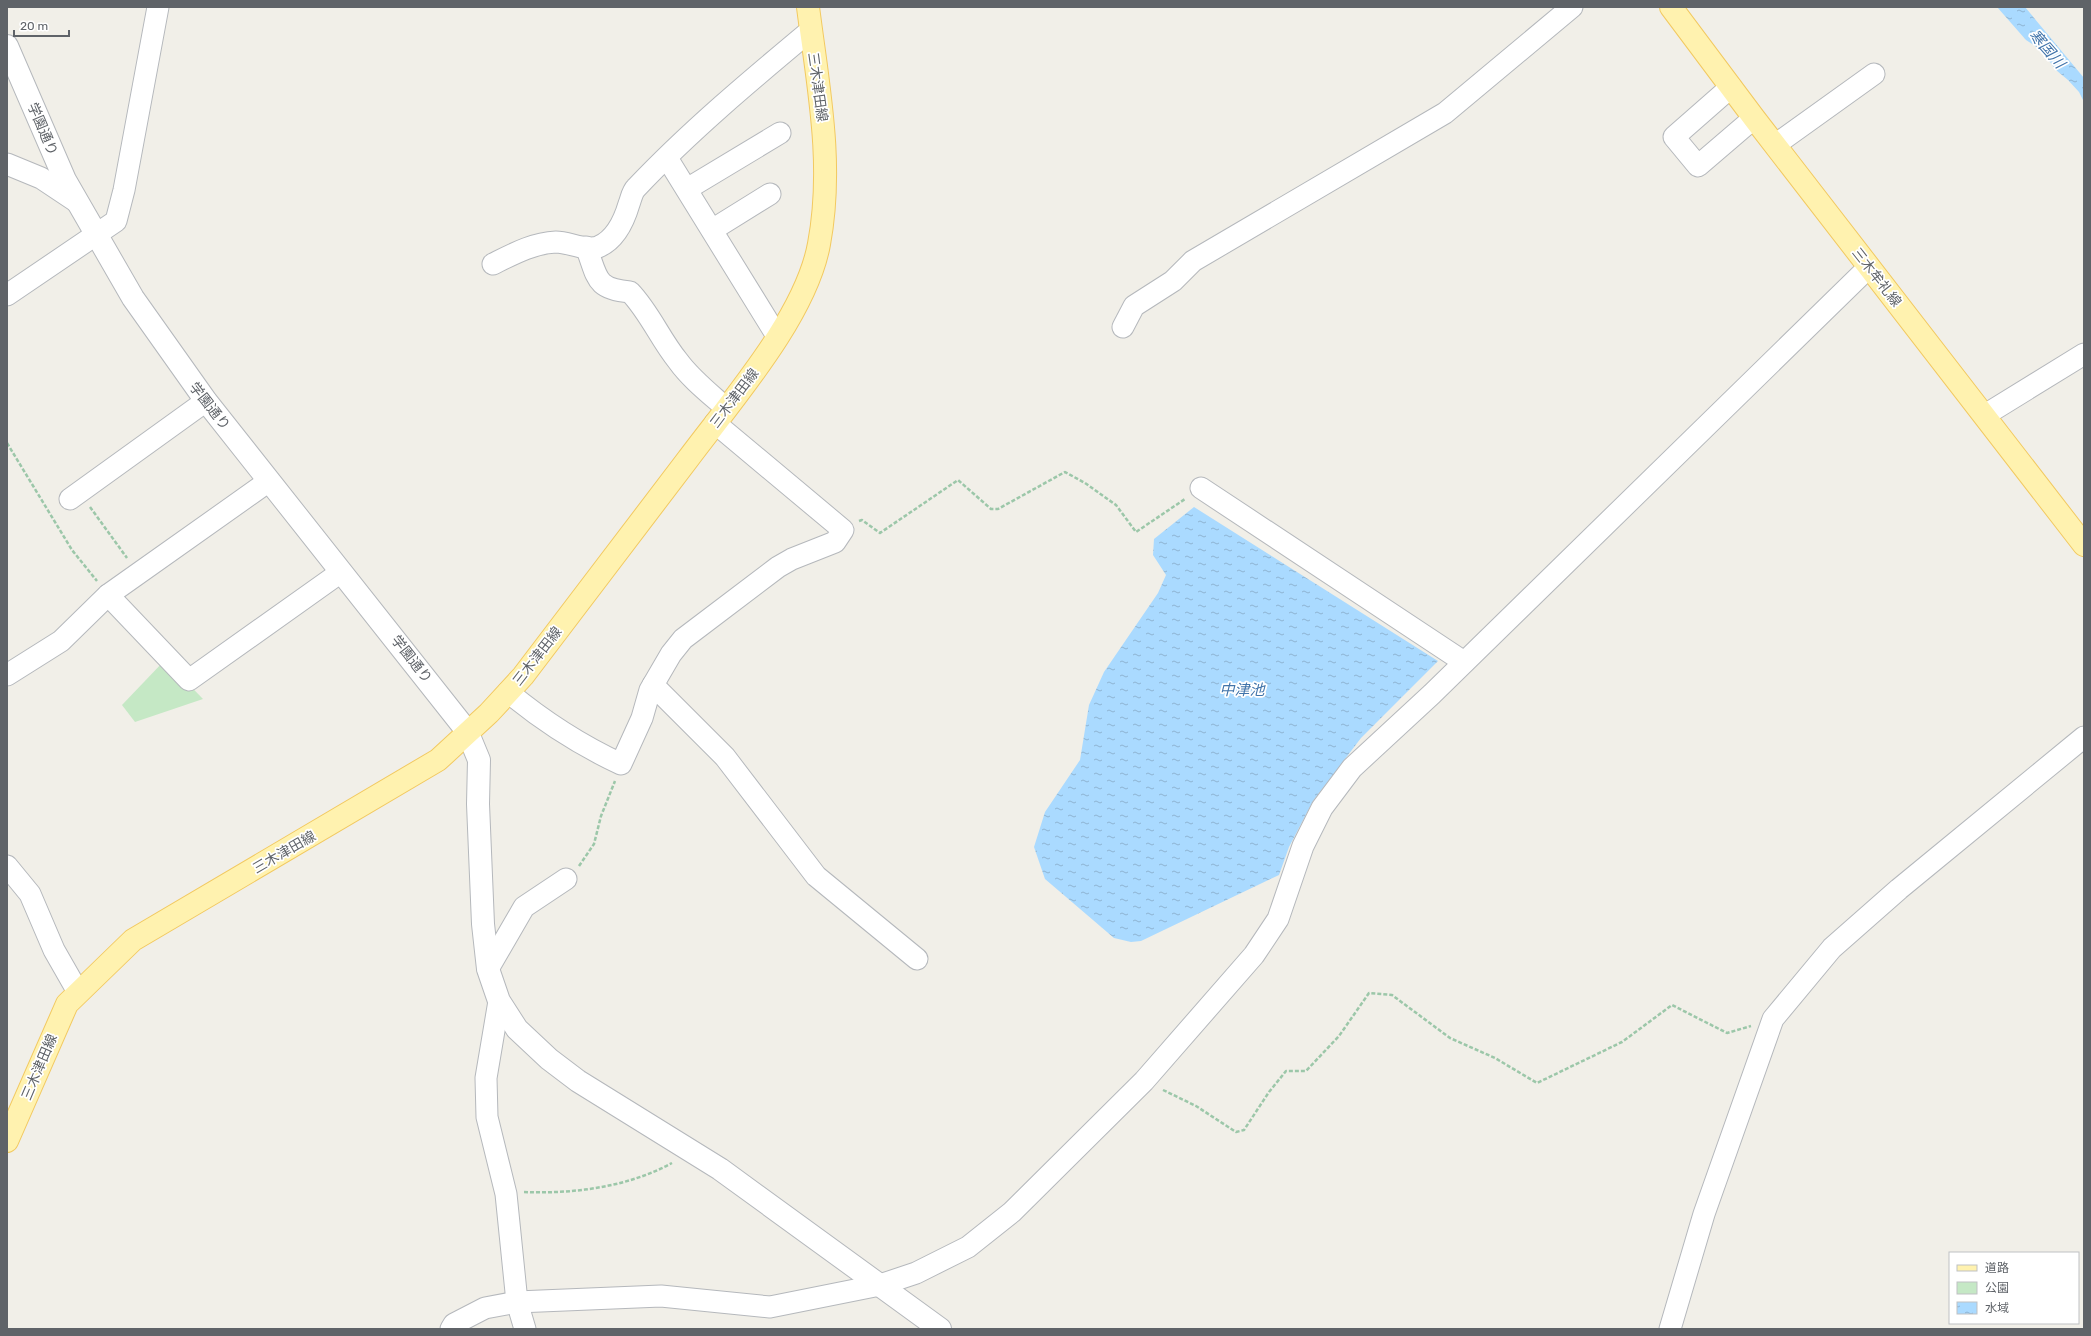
<svg xmlns="http://www.w3.org/2000/svg" width="2091" height="1336" viewBox="0 0 2091 1336" font-family="Rubik,'Noto Sans JP',sans-serif">
	<style>
		.park { fill: #c5e8c5 }
		.water { fill: url(#water-ripples) }
		.lines { fill: none; stroke-linecap: round; stroke-linejoin: round }
		.minor-casing { stroke: #b5b8bc; stroke-width: 23 }
		.tertiary-casing { stroke: #b5b8bc; stroke-width: 24 }
		.primary-casing { stroke: #f2c960; stroke-width: 24 }
		.path { stroke: #9cc7a9; stroke-width: 2.5; stroke-dasharray: 4 2; stroke-linecap: butt }
		.minor { stroke: #fff; stroke-width: 21 }
		.tertiary { stroke: #fff; stroke-width: 22 }
		.primary { stroke: #fff2af; stroke-width: 22 }
		.labels { text-anchor: middle; stroke-width: 3.5; stroke-linejoin: round; paint-order: stroke }
		.street-label { font-size: 14px; fill: #5f6368; stroke: #fff }
		.water-label { font-size: 15px; font-style: italic; fill: #4174aa; stroke: #fff }
	</style>
	<defs>
		<pattern id="water-ripples" width="26" height="14" patternUnits="userSpaceOnUse"><rect width="26" height="14" fill="#aadaff"/><path d="M2 4q2-2 4 0t4 0M15 11q2-2 4 0t4 0" fill="none" stroke="#8eb4d2"/></pattern>
	</defs>
	<rect width="100%" height="100%" fill="#f1efe8"/>
	<polygon class="park" points="165,660 203,699 135,722 122,705"/>
	<g class="water">
		<polygon points="1997,7 2025,7 2084,78 2084,102 2079,92 2068,80 2056,70 2041,50 2026,40"/>
		<polygon points="1194,507 1438,661 1361,738 1313,801 1289,847 1279,875 1141,941 1131,942 1114,938 1045,879 1034,847 1045,812 1080,760 1089,705 1104,672 1158,593 1166,575 1153,555 1154,539"/>
	</g>
	<g class="lines">
		<defs>
			<g id="minor">
				<polyline points="1731,87 1674,137 1698,166 1754,118"/>
				<polyline points="1775,145 1874,74"/>
				<polyline points="667,158 777,336"/>
				<polyline points="7,164 41,178 77,202"/>
				<polyline points="687,189 780,133"/>
				<polyline points="712,230 770,194"/>
				<path d="M586,247C598,277 594,289 630,292C650,313 660,339 678,361C691,379 709,393 726,408"/>
				<path d="M493,264C513,254 533,243 556,242C569,242 584,251 598,247C615,240 624,221 629,204C631,199 632,192 636,188C690,131 751,80 811,30"/>
				<polyline points="7,295 116,221 124,190 158,7"/>
				<polyline points="1123,327 1134,306 1173,281 1193,261 1445,113 1572,7"/>
				<polyline points="1985,415 2084,354"/>
				<polyline points="1201,488 1464,662"/>
				<polyline points="70,499 206,401"/>
				<polyline points="108,595 189,680 341,572"/>
				<polyline points="7,675 61,641 108,595 269,481"/>
				<polyline points="653,685 725,757 816,876 917,959"/>
				<path d="M508,692C543,721 580,745 621,764L642,718L650,690L671,654L683,639L778,567L792,559L835,542L843,530L715,423"/>
				<polyline points="7,866 30,894 54,950 78,992"/>
				<polyline points="488,969 524,907 566,879"/>
				<polyline points="499,1001 486,1078 487,1117 506,1194 517,1302 525,1329"/>
				<polyline points="451,1329 454,1324 485,1308 517,1302 661,1296 770,1307 880,1285 916,1273 968,1247 1012,1212 1144,1081 1254,955 1278,919 1303,846 1322,808 1352,768 1432,694 1869,267"/>
				<polyline points="1670,1329 1704,1214 1773,1019 1832,948 1899,889 2084,737"/>
			</g>
			<polyline id="tertiary" points="7,46 65,180 133,298 206,401 467,731 479,760 478,804 483,924 488,969 499,1001 517,1029 549,1059 578,1081 720,1169 940,1329"/>
			<g id="primary">
				<polyline points="1671,7 1754,118 2084,545"/>
				<path d="M7,1141L67,1004L133,940L438,760L489,713L523,676C578,604 633,531 688,459C732,400 806,316 819,244C834,164 818,86 808,7"/>
			</g>
		</defs>
		<use href="#minor" class="minor-casing"/>
		<use href="#tertiary" class="tertiary-casing"/>
		<use href="#primary" class="primary-casing"/>
		<g class="path">
			<polyline points="7,443 72,550 97,581"/>
			<polyline points="90,507 127,558"/>
			<polyline points="859,521 862,520 880,533 958,480 991,509 998,509 1065,472 1085,483 1116,505 1136,532 1185,499"/>
			<polyline points="579,866 594,844 601,816 615,781"/>
			<polyline points="1163,1090 1196,1106 1236,1132 1244,1130 1269,1092 1286,1071 1306,1071 1339,1036 1369,993 1392,995 1450,1038 1495,1058 1537,1083 1622,1042 1672,1005 1727,1033 1751,1026"/>
			<path d="M524,1192C574,1194 628,1187 672,1163"/>
		</g>
		<use href="#minor" class="minor"/>
		<use href="#tertiary" class="tertiary"/>
		<use href="#primary" class="primary"/>
	</g>
	<g class="labels">
		<g class="street-label">
			<text transform="translate(818 87) rotate(82)" y="5">三木津田線</text>
			<text transform="translate(43 129) rotate(67)" y="5">学園通り</text>
			<text transform="translate(1877 277) rotate(52)" y="5">三木牟礼線</text>
			<text transform="translate(734 398) rotate(-53)" y="5">三木津田線</text>
			<text transform="translate(210 406) rotate(52)" y="5">学園通り</text>
			<text transform="translate(537 656) rotate(-52)" y="5">三木津田線</text>
			<text transform="translate(412 659) rotate(52)" y="5">学園通り</text>
			<text transform="translate(284 852) rotate(-30)" y="5">三木津田線</text>
			<text transform="translate(39 1067) rotate(-67)" y="5">三木津田線</text>
		</g>
		<g class="water-label">
			<text transform="translate(2047 49) rotate(49)" y="5">寒国川</text>
			<text x="1242" y="695">中津池</text>
		</g>
	</g>
	<rect width="2091" height="1336" fill="none" stroke="#5f6368" stroke-width="16"/>
	<rect x="1949" y="1252" width="130" height="72" fill="#ffffff" stroke="#bfc1c3"/>
	<rect x="1957" y="1265" width="20" height="6" fill="#fff2af" stroke="#bfc1c3"/>
	<text x="1985" y="1272" font-size="12" fill="#5f6368">道路</text>
	<rect x="1957" y="1282" width="20" height="12" fill="#c5e8c5" stroke="#bfc1c3"/>
	<text x="1985" y="1292" font-size="12" fill="#5f6368">公園</text>
	<rect x="1957" y="1302" width="20" height="12" fill="url(#water-ripples)" stroke="#bfc1c3"/>
	<text x="1985" y="1312" font-size="12" fill="#5f6368">水域</text>
	<path d="M14 30v6h55v-6" fill="none" stroke="#5f6368" stroke-width="2"/>
	<text x="20" y="30" font-size="12" fill="#5f6368" stroke="#ffffff" stroke-width="3" paint-order="stroke">20 m</text>
</svg>
